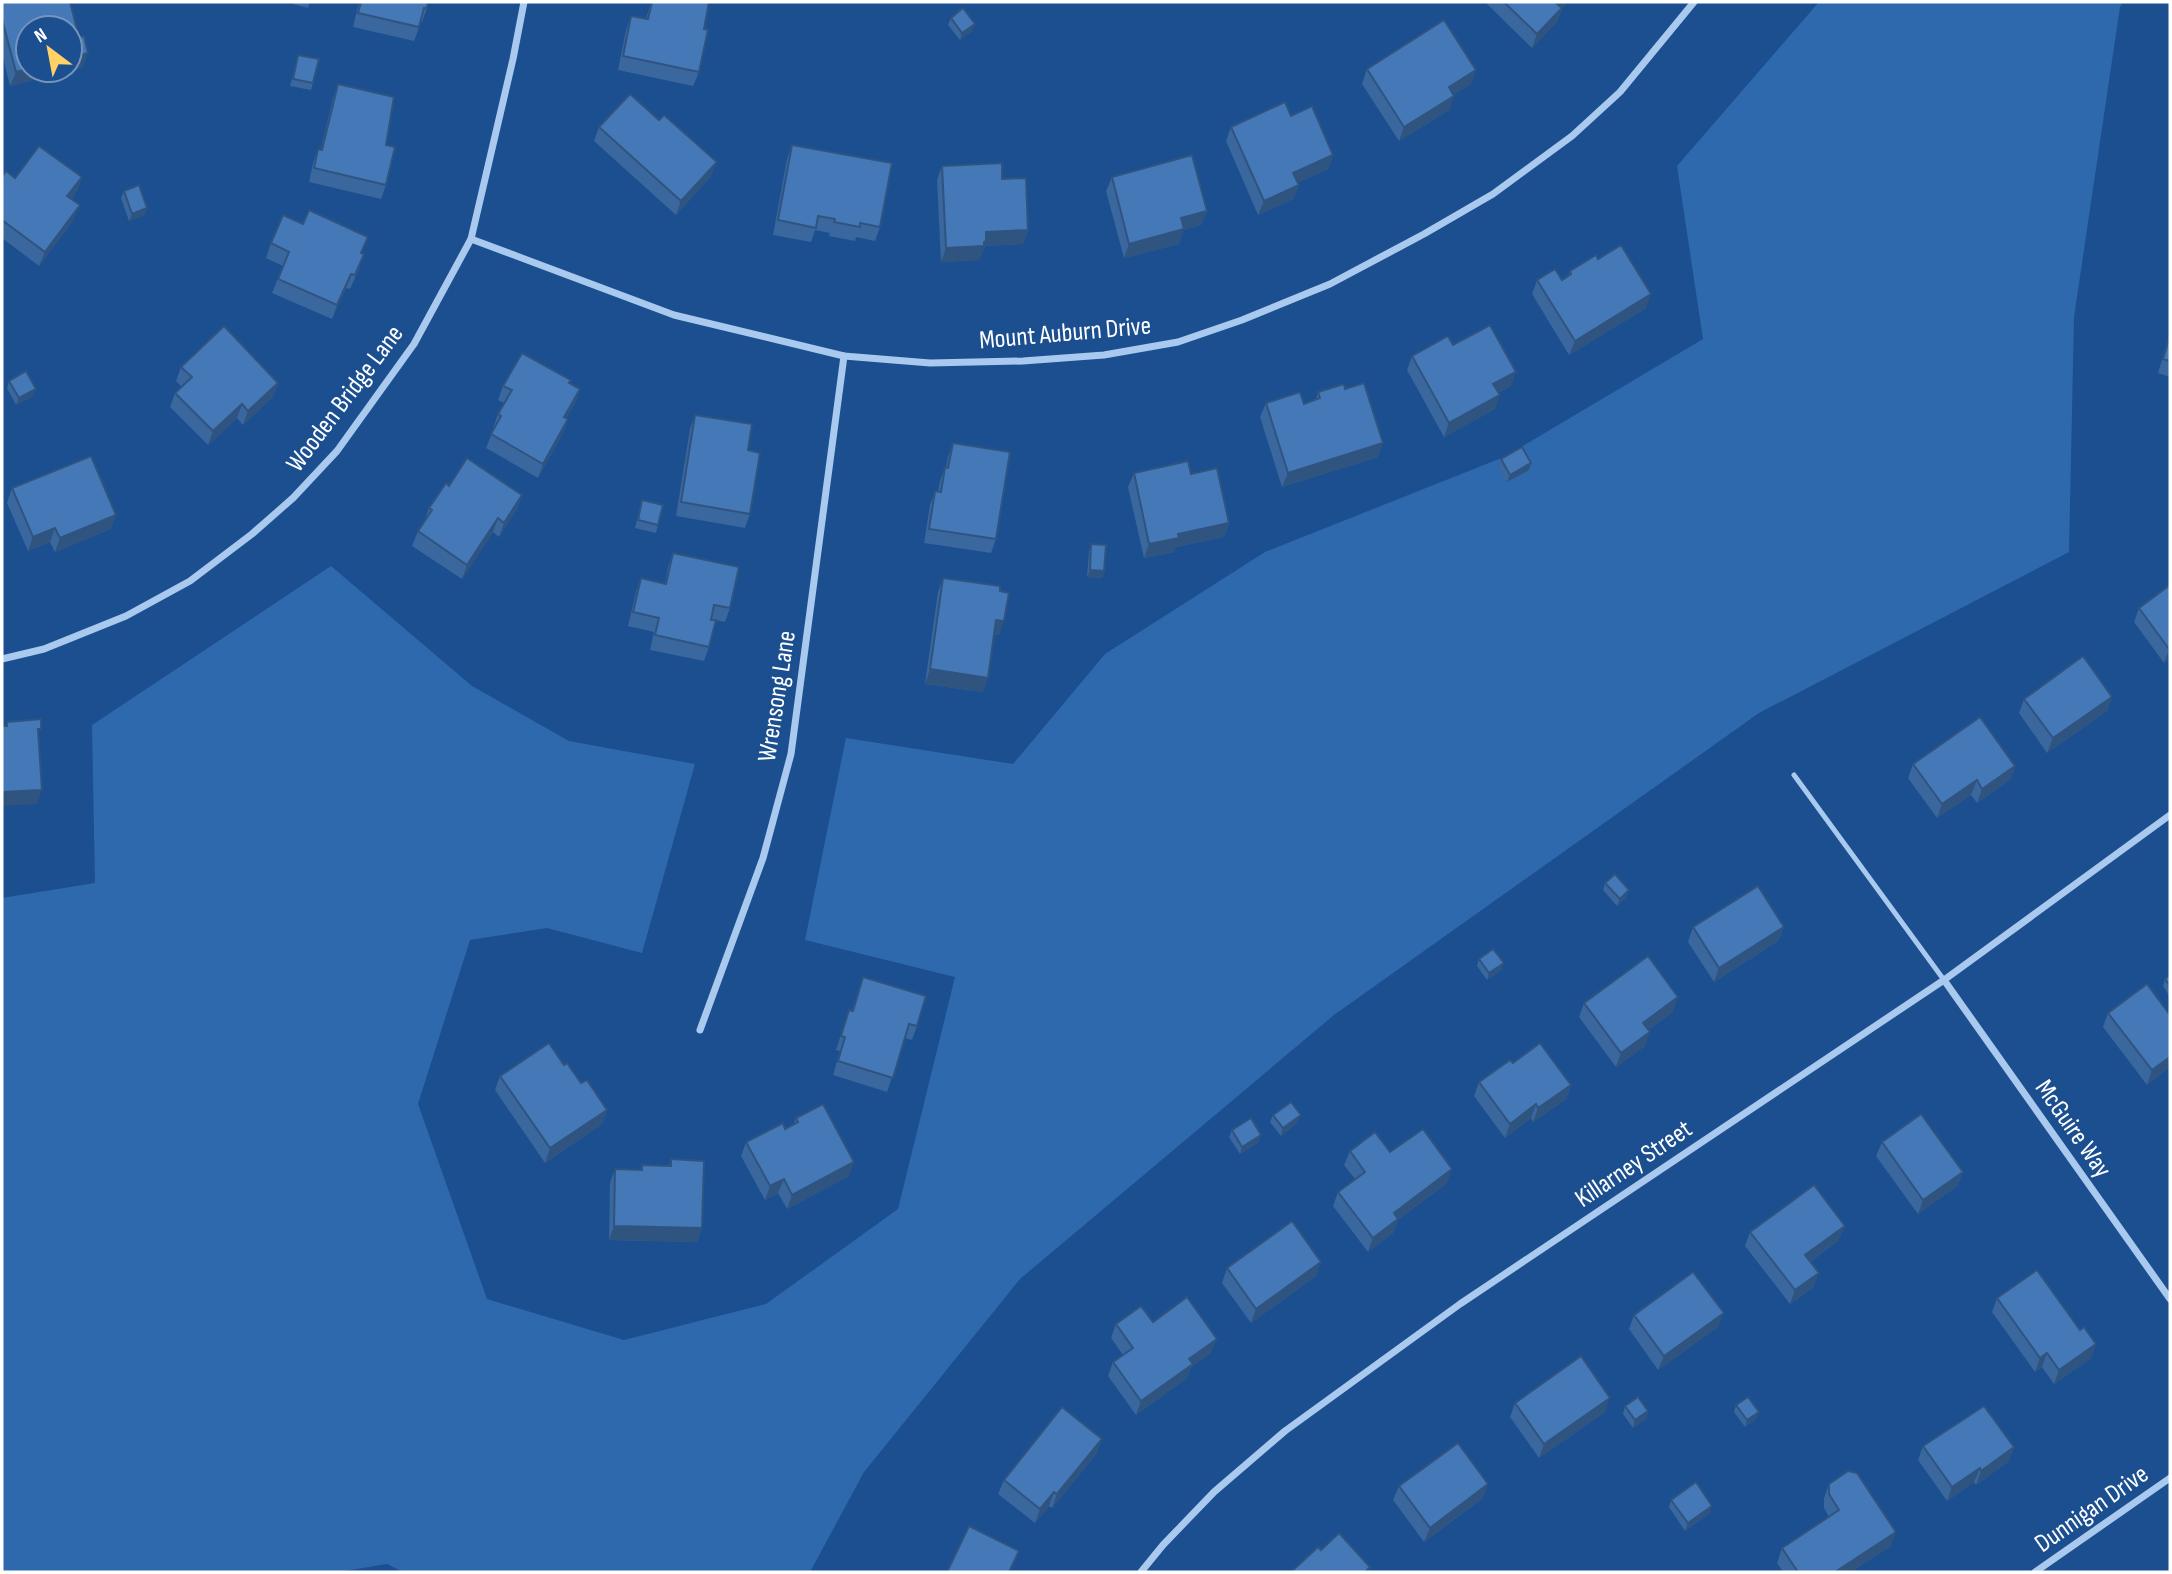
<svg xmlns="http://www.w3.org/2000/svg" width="2172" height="1574" viewBox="0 0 2172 1574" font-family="'Sofia Sans Condensed',sans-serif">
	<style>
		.green { fill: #2e69ad }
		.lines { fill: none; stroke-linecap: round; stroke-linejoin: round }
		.lane { stroke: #a9c9ee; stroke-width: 5 }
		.street { stroke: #a9c9ee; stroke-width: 7 }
		.wall { fill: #3a679d }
		.shaded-wall { fill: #305480 }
		.building { fill: #4478b7; stroke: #305480; stroke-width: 2 }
		.labels { text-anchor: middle; stroke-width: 5; stroke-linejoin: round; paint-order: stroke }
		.street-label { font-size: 26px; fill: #fff; stroke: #1b4f8f }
	</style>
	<rect width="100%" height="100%" fill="#1b4f8f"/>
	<polygon class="green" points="1819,2 2123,2 2120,7 2074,317 2069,552 1759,713 1334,1015 1020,1279 864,1472 810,1572 403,1572 387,1564 339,1572 2,1572 2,898 95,883 92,725 331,566 472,686 569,741 695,764 642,953 547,928 470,940 418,1104 487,1299 624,1340 766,1304 898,1209 955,977 805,940 846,738 1013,764 1105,654 1265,552 1504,457 1703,339 1677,166"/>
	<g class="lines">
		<polyline class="lane" points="1794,775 1944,980"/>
		<g class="street">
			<polyline points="471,239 674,315 844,356 930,363 1023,361 1104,355 1178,342 1242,320 1330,284 1424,234 1493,194 1572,136 1620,92 1694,2"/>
			<polyline points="2,659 44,649 126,616 190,581 252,534 293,498 337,451 414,344 471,239 513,59 524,2"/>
			<polyline points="1944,980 2170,1299"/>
			<polyline points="700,1030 763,858 791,754 844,356"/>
			<polyline points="1141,1572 1163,1545 1214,1492 1285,1431 1460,1304 1944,980 2170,815"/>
			<polyline points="2035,1572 2170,1478"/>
		</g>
	</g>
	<g class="wall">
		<polygon points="2,2 83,67 10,86 2,53"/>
		<polygon points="293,2 310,2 308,8 293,4"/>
		<polygon points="359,2 428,2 427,8 422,22 421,22 414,41 353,27"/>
		<polygon points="651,2 704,29 699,72 693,86 618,70 626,30 631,16 646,19"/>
		<polygon points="1485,2 1568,2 1562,8 1557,22 1532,48"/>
		<polygon points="951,18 972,31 960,40 948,25"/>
		<polygon points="298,55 313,83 311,90 290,86"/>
		<polygon points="1367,69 1471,84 1453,95 1449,110 1399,141 1362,84"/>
		<polygon points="338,84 386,145 386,185 381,199 309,182 313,163 318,149 321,149 333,98"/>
		<polygon points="1291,116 1333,155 1328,169 1297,183 1299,185 1293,199 1258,215 1226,141 1231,127"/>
		<polygon points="659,120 711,176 676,215 594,141 599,127"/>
		<polygon points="792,145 880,227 875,241 856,237 855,241 829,236 830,233 815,230 811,242 773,235 787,159"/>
		<polygon points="942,166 1002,179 1028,230 1023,244 985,246 979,260 941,262 937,180"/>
		<polygon points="2,177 15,178 82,177 77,191 71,199 74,219 39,266 2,238"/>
		<polygon points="1112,177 1207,211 1201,225 1183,230 1179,244 1124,258 1106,191"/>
		<polygon points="124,191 147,208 144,215 129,221 121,198"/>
		<polygon points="271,243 362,253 359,269 350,289 346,288 332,319 272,293 283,266 266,258"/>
		<polygon points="1570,271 1646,308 1569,355 1532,294 1537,280 1562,280 1568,276"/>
		<polygon points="2170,333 2170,377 2158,373"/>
		<polygon points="1453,345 1511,386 1498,393 1495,409 1444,437 1407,370 1412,356"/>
		<polygon points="181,367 278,383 273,397 243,425 237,418 208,445 170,407 175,393 182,387 176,381"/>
		<polygon points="9,381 33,396 16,405 7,388"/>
		<polygon points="570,383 580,389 575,403 566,418 568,419 563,433 538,478 486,448 494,428 493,428 498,414 504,403 498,400 503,386"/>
		<polygon points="1345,389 1378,457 1282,487 1260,417 1266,403 1304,404 1316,400 1318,392"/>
		<polygon points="695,415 750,514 745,528 676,516 690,429"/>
		<polygon points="953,443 996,539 991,553 924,543 930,505 935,491 938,492 940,481 945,467 946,467 948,457"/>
		<polygon points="1501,459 1531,463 1529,470 1507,482 1498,466"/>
		<polygon points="1134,473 1191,474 1229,523 1224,537 1176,547 1174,552 1144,558 1128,487"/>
		<polygon points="449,486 522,495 517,509 499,537 493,532 462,579 412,546 418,531 425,520 429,508"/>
		<polygon points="12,488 111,529 55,552 50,542 28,551 7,503"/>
		<polygon points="642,500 658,525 656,533 635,528"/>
		<polygon points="1091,544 1104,571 1102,578 1087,577 1089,551"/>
		<polygon points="673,553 730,608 725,622 711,619 709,647 704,661 650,650 654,632 628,626 636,592 641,578 665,584 668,567"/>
		<polygon points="943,578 999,635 994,635 983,692 925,684 938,592"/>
		<polygon points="2170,585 2170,658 2164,663 2134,622 2139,608"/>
		<polygon points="2112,697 2107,711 2047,753 2019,713 2024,699"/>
		<polygon points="1913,764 2015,766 2010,780 1977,803 1971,795 1937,818 1908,778"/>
		<polygon points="1605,883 1629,890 1626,898 1617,906 1603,890"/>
		<polygon points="1693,927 1784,927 1778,941 1714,982 1688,942"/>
		<polygon points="1479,959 1504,963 1501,970 1487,980 1477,966"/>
		<polygon points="2170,975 2170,997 2163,986 2165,979"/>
		<polygon points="863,977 917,1026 912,1040 905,1038 887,1092 833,1075 840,1051 836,1050 849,1010 852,1010"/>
		<polygon points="1584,1003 1673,1012 1648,1030 1645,1046 1616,1067 1579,1017"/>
		<polygon points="2108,1013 2170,1067 2147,1085 2103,1027"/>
		<polygon points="1513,1063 1571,1085 1566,1099 1533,1122 1531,1118 1505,1138 1474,1096 1479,1082"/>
		<polygon points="564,1065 607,1110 602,1124 545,1163 495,1090 500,1076"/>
		<polygon points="1273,1115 1298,1122 1281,1136 1270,1122"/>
		<polygon points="796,1118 849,1176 787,1209 778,1193 765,1200 741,1156 746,1142 785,1129 793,1125"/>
		<polygon points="1232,1130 1259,1142 1240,1154 1229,1137"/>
		<polygon points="1882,1142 1963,1172 1957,1186 1918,1214 1876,1156"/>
		<polygon points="1350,1151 1390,1152 1447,1183 1398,1220 1393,1233 1368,1252 1333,1206 1338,1192 1355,1179 1344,1165"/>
		<polygon points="671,1159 702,1228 697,1242 609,1240 610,1183 615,1169 640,1170 642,1165 669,1166"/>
		<polygon points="1750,1232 1839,1240 1810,1262 1814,1287 1790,1304 1745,1246"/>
		<polygon points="1227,1268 1316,1276 1251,1323 1222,1283"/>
		<polygon points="1997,1298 2080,1330 2096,1344 2091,1358 2054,1384 2042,1367 2035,1372 1992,1312"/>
		<polygon points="1634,1315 1718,1327 1658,1370 1629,1329"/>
		<polygon points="1153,1322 1211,1353 1191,1367 1187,1378 1136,1415 1108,1376 1113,1362 1123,1355 1111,1338 1116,1324"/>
		<polygon points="1515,1403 1605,1412 1539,1458 1510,1417"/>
		<polygon points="1736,1405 1756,1419 1745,1427 1734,1412"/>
		<polygon points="1625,1406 1648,1411 1646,1419 1633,1428 1623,1414"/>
		<polygon points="1923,1446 2014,1447 2009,1461 1976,1485 1974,1482 1947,1501 1918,1460"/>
		<polygon points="1097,1453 1052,1508 1049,1506 1035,1523 998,1494 1004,1480"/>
		<polygon points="1829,1484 1891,1546 1851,1572 1783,1572 1777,1563 1782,1548 1829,1517 1824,1508 1824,1498"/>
		<polygon points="1399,1486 1483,1498 1424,1542 1393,1500"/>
		<polygon points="1671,1500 1710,1513 1685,1531 1669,1507"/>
	</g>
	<g class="shaded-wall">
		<polygon points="1559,2 1568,2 1562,8 1557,22 1532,48 1537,34"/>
		<polygon points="975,24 972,31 960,40 962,33"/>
		<polygon points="88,53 83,67 10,86 16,72 28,69 28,70 70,70 70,58"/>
		<polygon points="1476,70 1471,84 1444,101 1449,87"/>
		<polygon points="1454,96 1449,110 1399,141 1404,127"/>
		<polygon points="1333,155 1328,169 1288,187 1293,173"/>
		<polygon points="717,162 711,176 676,215 681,201"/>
		<polygon points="82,177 77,191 62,210 67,196"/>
		<polygon points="1299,185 1293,199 1258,215 1264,201"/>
		<polygon points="80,205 74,219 39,266 45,252"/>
		<polygon points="147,208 144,215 129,221 132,214"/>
		<polygon points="1207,211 1201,225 1183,230 1179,244 1124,258 1129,244 1181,218"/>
		<polygon points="1028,230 1023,244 985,246 979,260 941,262 946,248 986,232"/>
		<polygon points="351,274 346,288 332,319 337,305"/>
		<polygon points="1651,294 1646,308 1569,355 1575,341"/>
		<polygon points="1516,372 1511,386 1488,398 1493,384"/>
		<polygon points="278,383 273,397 243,425 248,411"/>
		<polygon points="36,389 33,396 16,405 19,398"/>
		<polygon points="580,389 575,403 559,431 564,417"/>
		<polygon points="1500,395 1495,409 1444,437 1449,423"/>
		<polygon points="242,404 237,418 208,445 213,431"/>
		<polygon points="568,419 563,433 538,478 543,464"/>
		<polygon points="1383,443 1378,457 1282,487 1288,473"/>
		<polygon points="1531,463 1529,470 1507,482 1510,475"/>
		<polygon points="522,495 517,509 499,537 504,523"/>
		<polygon points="116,515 111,529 55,552 60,538"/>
		<polygon points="498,518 493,532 462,579 467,565"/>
		<polygon points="1229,523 1224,537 1176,547 1174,552 1144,558 1149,544 1178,534"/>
		<polygon points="55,528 50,542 28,551 33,537"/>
		<polygon points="1090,570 1104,571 1102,578 1087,577"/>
		<polygon points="996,620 1004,621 999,635 991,634"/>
		<polygon points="2170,648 2170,658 2164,663 2169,649"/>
		<polygon points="930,669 988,678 983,692 925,684"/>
		<polygon points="2112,697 2107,711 2047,753 2053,738"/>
		<polygon points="2015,766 2010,780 1977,803 1982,789"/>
		<polygon points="1977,780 1971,795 1937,818 1942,804"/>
		<polygon points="42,790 37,804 2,806 2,792"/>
		<polygon points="1629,890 1626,898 1617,906 1620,899"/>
		<polygon points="1784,927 1778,941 1714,982 1719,968"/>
		<polygon points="1504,963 1501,970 1487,980 1489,973"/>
		<polygon points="1678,997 1673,1012 1638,1037 1643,1023"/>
		<polygon points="1650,1032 1645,1046 1616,1067 1621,1053"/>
		<polygon points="2170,1057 2170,1067 2147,1085 2152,1070"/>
		<polygon points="1571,1085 1566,1099 1533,1122 1538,1108"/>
		<polygon points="1536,1104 1531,1118 1505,1138 1510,1124"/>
		<polygon points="607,1110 602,1124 545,1163 550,1148"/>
		<polygon points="1301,1115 1298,1122 1281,1136 1283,1128"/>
		<polygon points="1261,1135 1259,1142 1240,1154 1242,1147"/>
		<polygon points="854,1162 849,1176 787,1209 792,1195"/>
		<polygon points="1452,1169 1447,1183 1398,1220 1393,1233 1368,1252 1373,1238 1394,1213"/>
		<polygon points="1963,1172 1957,1186 1918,1214 1923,1200"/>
		<polygon points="784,1179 778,1193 765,1200 770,1186"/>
		<polygon points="614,1226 702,1228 697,1242 609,1240"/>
		<polygon points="1845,1226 1839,1240 1800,1269 1805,1255"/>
		<polygon points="1321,1262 1316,1276 1251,1323 1256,1309"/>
		<polygon points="1819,1273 1814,1287 1790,1304 1795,1290"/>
		<polygon points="1724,1313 1718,1327 1658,1370 1664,1356"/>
		<polygon points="1217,1339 1211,1353 1191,1367 1187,1378 1136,1415 1141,1401 1189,1359"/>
		<polygon points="2096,1344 2091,1358 2054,1384 2059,1370"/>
		<polygon points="2047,1353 2042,1367 2035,1372 2040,1358"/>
		<polygon points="1610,1398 1605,1412 1539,1458 1544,1444"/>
		<polygon points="1648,1411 1646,1419 1633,1428 1635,1420"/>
		<polygon points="1759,1412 1756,1419 1745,1427 1747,1420"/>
		<polygon points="1102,1439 1097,1453 1052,1508 1057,1494"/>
		<polygon points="2014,1447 2009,1461 1976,1485 1981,1471"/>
		<polygon points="1980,1468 1974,1482 1947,1501 1952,1487"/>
		<polygon points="1488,1484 1483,1498 1424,1542 1430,1528"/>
		<polygon points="1054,1492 1049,1506 1035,1523 1040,1509"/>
		<polygon points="1712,1506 1710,1513 1685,1531 1688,1523"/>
		<polygon points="1896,1532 1891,1546 1851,1572 1835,1572"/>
	</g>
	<g class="building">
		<polygon points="2,2 70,2 79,37 84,36 88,53 70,58 70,28 28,28 28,69 16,72 2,19"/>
		<polygon points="361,2 428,2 427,8 424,8 419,27 358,13"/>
		<polygon points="652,2 709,2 704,29 708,30 699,72 623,56 631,16 648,19"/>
		<polygon points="1504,2 1559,2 1557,4 1562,8 1537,34"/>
		<polygon points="963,8 975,24 962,33 951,18"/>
		<polygon points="1444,20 1476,70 1449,87 1454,96 1404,127 1367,69"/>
		<polygon points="298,55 319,59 313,83 293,79"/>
		<polygon points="338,84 394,97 386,145 395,147 386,185 314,168 318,149 322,150"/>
		<polygon points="630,94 659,120 664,115 717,162 681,201 599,127"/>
		<polygon points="1285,102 1291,116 1312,106 1333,155 1293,173 1299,185 1264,201 1231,127"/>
		<polygon points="792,145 892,163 880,227 860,223 860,227 834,222 835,219 818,216 816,228 778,220"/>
		<polygon points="39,146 82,177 67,196 80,205 45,252 2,220 2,177 6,171 15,178"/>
		<polygon points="1192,155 1207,211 1181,218 1184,229 1129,244 1112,177"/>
		<polygon points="1002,163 1002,179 1026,178 1028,230 986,232 986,241 984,242 984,246 946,248 942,166"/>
		<polygon points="139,185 147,208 132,214 124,191"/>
		<polygon points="309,210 368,237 361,253 364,254 355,275 351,274 337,305 278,279 289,252 271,243 283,215 303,224"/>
		<polygon points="1621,245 1651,294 1575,341 1537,280 1555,269 1562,280 1571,274 1570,271 1596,255 1598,259"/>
		<polygon points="1490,325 1516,372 1493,384 1500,395 1449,423 1412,356 1448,336 1453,345"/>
		<polygon points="224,326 278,383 248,411 242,404 213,431 175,393 192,377 181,367"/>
		<polygon points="2170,336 2170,361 2163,359"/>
		<polygon points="522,353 571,380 569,383 580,389 564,417 568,419 543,464 491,434 501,416 498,414 512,390 503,386"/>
		<polygon points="26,371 36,389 19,398 9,381"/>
		<polygon points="1364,383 1383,443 1288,473 1266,403 1300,392 1304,404 1320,398 1318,392 1344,384 1345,389"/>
		<polygon points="695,415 752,424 748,450 760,453 750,514 681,502"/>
		<polygon points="953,443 1010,452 996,539 929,529 935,491 941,492 945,467 948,468"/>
		<polygon points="1522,447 1531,463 1510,475 1501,459"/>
		<polygon points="91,456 116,515 60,538 55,528 33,537 12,488"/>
		<polygon points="467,458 522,495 504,523 498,518 467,565 418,531 432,510 429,508 446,483 449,486"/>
		<polygon points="1188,461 1191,474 1217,468 1229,523 1178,534 1179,538 1149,544 1134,473"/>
		<polygon points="642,500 663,505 658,525 638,520"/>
		<polygon points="1091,544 1106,545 1104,571 1090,570"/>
		<polygon points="673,553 739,567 730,608 714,605 711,620 716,620 709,647 655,635 659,618 633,612 641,578 666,584"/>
		<polygon points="943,578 1000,586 1000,591 1009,593 1004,621 996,620 988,678 930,669"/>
		<polygon points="2170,585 2170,648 2169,649 2139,608"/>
		<polygon points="2083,656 2112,697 2053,738 2024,699"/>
		<polygon points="1980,717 2015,766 1982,789 1977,780 1942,804 1913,764"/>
		<polygon points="41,719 41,729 38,729 42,790 2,792 2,726 7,726 7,722"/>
		<polygon points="1615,874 1629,890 1620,899 1605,883"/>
		<polygon points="1758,886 1784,927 1719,968 1693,927"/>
		<polygon points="1493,949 1504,963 1489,973 1479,959"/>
		<polygon points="1648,956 1678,997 1643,1023 1650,1032 1621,1053 1584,1003"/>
		<polygon points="2170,975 2170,986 2165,979"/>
		<polygon points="863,977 926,996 917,1026 909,1024 893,1078 838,1061 845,1037 841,1036 849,1010 853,1011"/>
		<polygon points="2147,984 2170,1015 2170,1057 2152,1070 2108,1013"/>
		<polygon points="549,1043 564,1065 567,1063 581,1083 587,1080 607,1110 550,1148 500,1076"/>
		<polygon points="1540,1043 1571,1085 1538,1108 1536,1104 1510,1124 1479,1082 1510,1060 1513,1063"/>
		<polygon points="1291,1102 1301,1115 1283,1128 1273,1115"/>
		<polygon points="823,1104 854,1162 792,1195 784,1179 770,1186 746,1142 783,1123 785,1129 798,1122 796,1118"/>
		<polygon points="1921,1114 1963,1172 1923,1200 1882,1142"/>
		<polygon points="1251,1118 1261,1135 1242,1147 1232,1130"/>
		<polygon points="1423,1129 1452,1169 1394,1213 1398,1219 1373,1238 1338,1192 1365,1172 1350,1151 1375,1132 1390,1152"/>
		<polygon points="671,1159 704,1161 702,1228 614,1226 615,1169 642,1170 642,1165 671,1166"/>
		<polygon points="1814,1185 1845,1226 1805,1255 1819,1273 1795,1290 1750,1232"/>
		<polygon points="1292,1221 1321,1262 1256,1309 1227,1268"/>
		<polygon points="2037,1270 2080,1330 2084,1327 2096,1344 2059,1370 2047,1353 2040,1358 1997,1298"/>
		<polygon points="1693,1272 1724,1313 1664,1356 1634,1315"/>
		<polygon points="1187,1297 1217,1339 1189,1359 1193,1364 1141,1401 1113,1362 1133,1348 1116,1324 1141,1306 1153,1322"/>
		<polygon points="1581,1356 1610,1398 1544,1444 1515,1403"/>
		<polygon points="1638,1397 1648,1411 1635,1420 1625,1406"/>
		<polygon points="1748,1397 1759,1412 1747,1420 1736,1405"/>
		<polygon points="1984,1406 2014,1447 1981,1471 1980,1468 1952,1487 1923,1446"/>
		<polygon points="1062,1407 1102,1439 1057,1494 1054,1492 1040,1509 1004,1480"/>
		<polygon points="1458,1443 1488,1484 1430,1528 1399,1486"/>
		<polygon points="1848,1471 1857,1473 1896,1532 1835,1572 1798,1572 1782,1548 1839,1510 1829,1494 1829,1484"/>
		<polygon points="1696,1482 1712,1506 1688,1523 1671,1500"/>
		<polygon points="969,1526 1019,1551 1009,1572 947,1572"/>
		<polygon points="1339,1533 1370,1567 1365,1572 1291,1572 1318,1547 1321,1550"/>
	</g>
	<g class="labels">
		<g class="street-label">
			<text transform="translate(1065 332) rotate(-5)" y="9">Mount Auburn Drive</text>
			<text transform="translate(344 398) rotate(-53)" y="9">Wooden Bridge Lane</text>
			<text transform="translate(776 696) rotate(-81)" y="9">Wrensong Lane</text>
			<text transform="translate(2074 1128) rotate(55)" y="9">McGuire Way</text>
			<text transform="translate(1633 1163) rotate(-34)" y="9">Killarney Street</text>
			<text transform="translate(2091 1508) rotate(-35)" y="9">Dunnigan Drive</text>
		</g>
	</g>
	<rect width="2172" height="1574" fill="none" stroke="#ffffff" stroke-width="7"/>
	<g transform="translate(49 49) rotate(328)"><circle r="33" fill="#1b4f8f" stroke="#7695bc" stroke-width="2"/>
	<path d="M0-5L12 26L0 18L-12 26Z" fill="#ffd166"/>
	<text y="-10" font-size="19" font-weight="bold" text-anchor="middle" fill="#ffffff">N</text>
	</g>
</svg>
